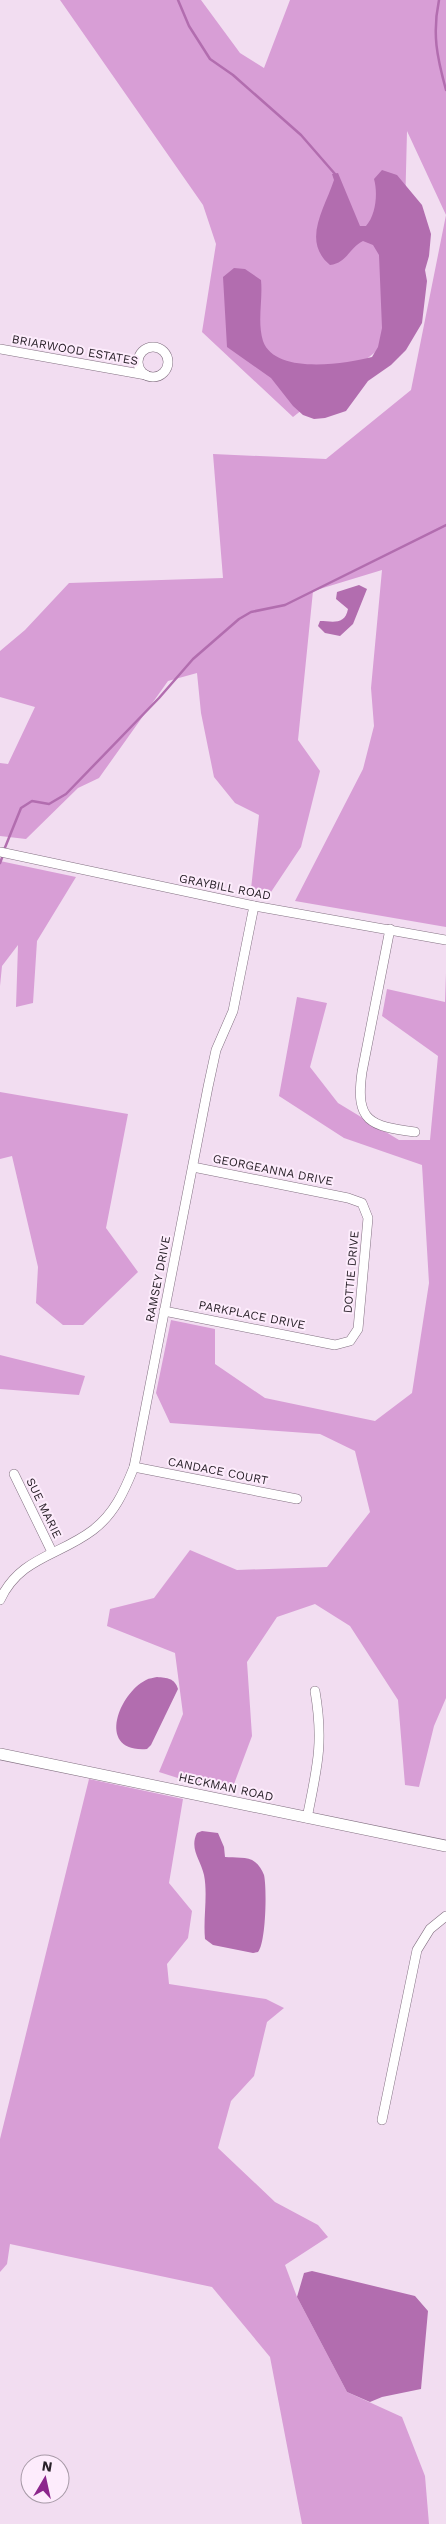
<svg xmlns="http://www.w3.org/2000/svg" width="446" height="2524" viewBox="0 0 446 2524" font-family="'Work Sans',sans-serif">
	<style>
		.green { fill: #d89ed6 }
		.water { fill: #b26daf }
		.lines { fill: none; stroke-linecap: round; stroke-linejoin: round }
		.stream { stroke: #b26daf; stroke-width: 2.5 }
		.minor-casing { stroke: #837182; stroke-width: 10 }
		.tertiary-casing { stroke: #837182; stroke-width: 12 }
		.minor { stroke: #fff; stroke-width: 9 }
		.tertiary { stroke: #fff; stroke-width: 11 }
		.labels { text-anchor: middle; stroke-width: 4; stroke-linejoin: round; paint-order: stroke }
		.street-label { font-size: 12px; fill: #292129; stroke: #fdecfc }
	</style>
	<rect width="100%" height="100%" fill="#f2ddf1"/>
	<g class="green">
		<polygon points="60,0 201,0 240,53 264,68 290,0 446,0 446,927 295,901 363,769 374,726 371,688 382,570 313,591 298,740 320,771 301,847 267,898 251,889 259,815 235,803 214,777 201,713 197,673 168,681 99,778 78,788 26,839 0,836 0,763 8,764 35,707 0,697 0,651 25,630 69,583 223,578 213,454 326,459 411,390 446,215 407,131 402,331 293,417 202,332 216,244 203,205"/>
		<polygon points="0,861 76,877 37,941 33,1003 16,1007 18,945 2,966 0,986"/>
		<polygon points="446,973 446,1698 434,1726 419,1787 405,1785 398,1700 350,1626 315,1604 277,1617 247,1662 252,1736 234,1784 203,1786 159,1772 183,1714 175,1653 107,1626 110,1609 154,1598 190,1550 237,1570 327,1567 370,1512 355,1451 320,1434 170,1423 156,1393 171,1320 215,1329 215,1364 265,1398 375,1421 412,1393 429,1283 422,1165 344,1138 279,1096 297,997 327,1003 310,1067 338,1103 399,1140 430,1140 438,1056 382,1016 387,989 445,1002"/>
		<polygon points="0,1092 128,1114 106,1228 138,1272 83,1325 63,1325 36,1303 38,1267 12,1156 0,1159"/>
		<polygon points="0,1355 85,1376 79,1395 0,1389"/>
		<polygon points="89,1779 183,1799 169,1883 192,1911 188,1938 167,1964 169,1984 266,1999 284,2008 267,2022 254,2076 231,2101 218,2148 275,2202 318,2225 328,2237 285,2265 297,2297 347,2392 402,2417 425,2476 429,2524 302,2524 270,2357 212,2287 10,2244 7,2264 0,2272 0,2139"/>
	</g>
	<g class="water">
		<path d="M382,170L397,175L422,205L431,234L429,256L425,270L427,281L422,323L406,350L391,365L368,381L346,411L325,418L314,419L303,415L293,406L271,378L227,347L223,277L234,268L245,269L261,280C263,300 257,321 263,341C275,375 345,364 372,357L378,347L382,328L379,255L373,245L363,241C349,248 347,263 330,265C301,241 325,208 334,180L332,174L338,173L360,226H366C376,215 378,193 374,179Z"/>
		<path d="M359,585L367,589L353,624L340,636L325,633L318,626L320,621C331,621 345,626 348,609L336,599L337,592Z"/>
		<path d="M157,1677C167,1678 175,1678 178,1689L151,1745L147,1749C96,1753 118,1694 146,1680C149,1678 154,1678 157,1677Z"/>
		<path d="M202,1831L218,1833L224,1847L225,1857C234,1858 248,1856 255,1862C259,1865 262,1870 264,1875C267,1888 266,1943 258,1952L253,1953L213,1945L205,1939C203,1918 208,1895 204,1875C201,1860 189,1849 197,1833Z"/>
		<polygon points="312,2271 415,2296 428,2311 421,2389 382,2397 370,2402 347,2392 297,2297 304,2273"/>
	</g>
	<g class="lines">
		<g class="stream">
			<polyline points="178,0 189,26 210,59 233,75 301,135 335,174"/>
			<path d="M439,0C432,34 437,57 446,90"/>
			<polyline points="4,850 21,808 32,801 49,804 66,794 159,698 193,659 239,619 251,612 285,605 446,525"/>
			<polyline points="0,863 3,855"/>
		</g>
		<defs>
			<g id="minor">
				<circle cx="153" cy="362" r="15"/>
				<polyline points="0,349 146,375"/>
				<polyline points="0,852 254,906 446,940"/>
				<path d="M390,929L362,1072C355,1122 370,1126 415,1132"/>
				<polyline points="164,1311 335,1345 350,1341 358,1329 368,1218 362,1203 348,1198 193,1167"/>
				<polyline points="134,1467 297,1499"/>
				<polyline points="14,1474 52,1552"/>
				<path d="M0,1600C20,1557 59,1556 93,1530C114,1514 124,1492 134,1467L208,1087L216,1050L233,1011L254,906"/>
				<path d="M307,1818C317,1768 324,1743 315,1691"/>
				<polyline points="382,2120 417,1950 430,1929 446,1916"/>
			</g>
			<polyline id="tertiary" points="0,1754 446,1846"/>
		</defs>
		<use href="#minor" class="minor-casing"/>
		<use href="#tertiary" class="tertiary-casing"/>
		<use href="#minor" class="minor"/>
		<use href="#tertiary" class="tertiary"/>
	</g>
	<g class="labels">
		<g class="street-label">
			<text transform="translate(75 350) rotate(10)" y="4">BRIARWOOD ESTATES</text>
			<text transform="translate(225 887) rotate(11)" y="4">GRAYBILL ROAD</text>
			<text transform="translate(273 1170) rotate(11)" y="4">GEORGEANNA DRIVE</text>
			<text transform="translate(351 1272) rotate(-85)" y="4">DOTTIE DRIVE</text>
			<text transform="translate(158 1279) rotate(-79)" y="4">RAMSEY DRIVE</text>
			<text transform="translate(252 1315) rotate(11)" y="4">PARKPLACE DRIVE</text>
			<text transform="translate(218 1471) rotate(11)" y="4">CANDACE COURT</text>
			<text transform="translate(44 1508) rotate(64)" y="4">SUE MARIE</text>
			<text transform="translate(226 1787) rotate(12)" y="4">HECKMAN ROAD</text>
		</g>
	</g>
	<g transform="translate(45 2479) rotate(9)"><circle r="24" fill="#fdecfc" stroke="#a89ba8"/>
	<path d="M0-4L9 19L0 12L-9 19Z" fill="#8c268c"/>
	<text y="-8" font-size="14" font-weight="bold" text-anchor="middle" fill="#292129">N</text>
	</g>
</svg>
